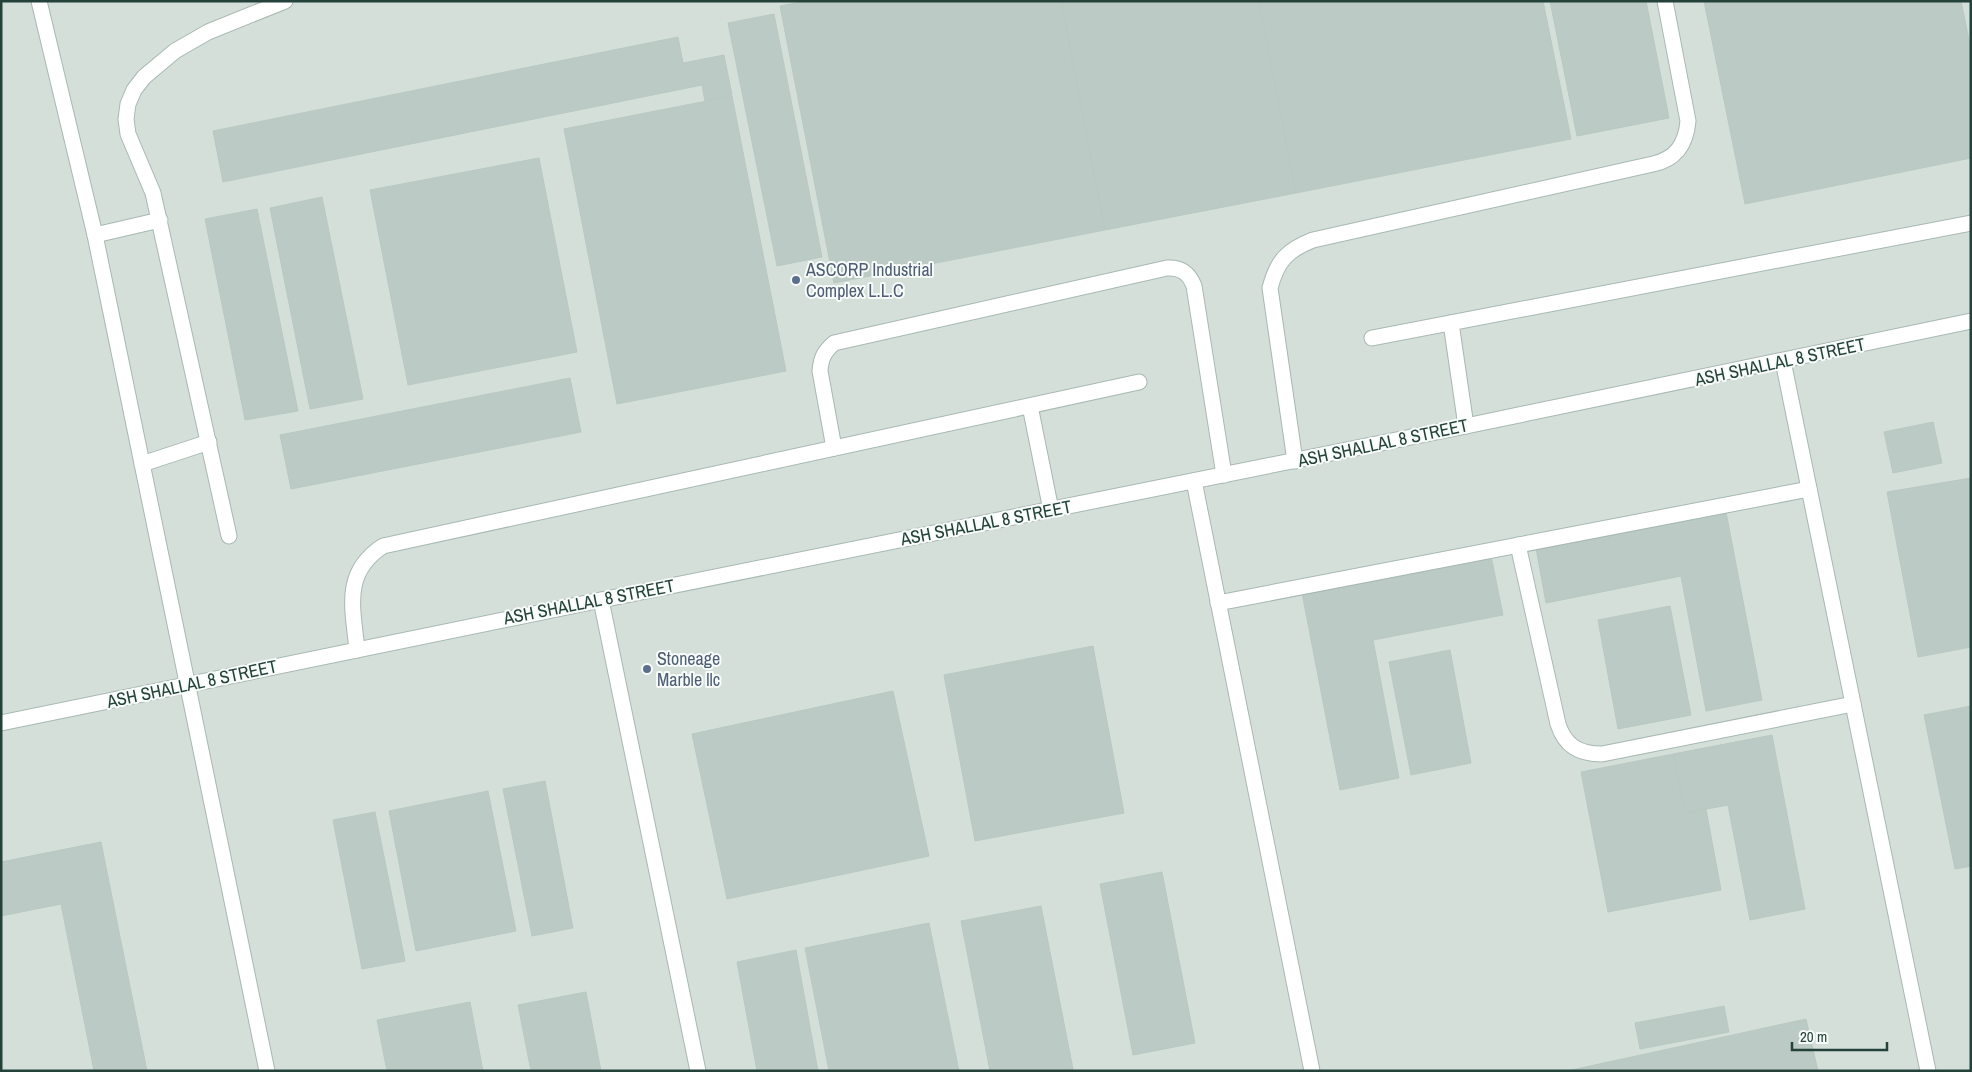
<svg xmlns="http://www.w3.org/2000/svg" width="1972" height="1072" viewBox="0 0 1972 1072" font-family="'Archivo Narrow',sans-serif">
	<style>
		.built { fill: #d4dfda }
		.building { fill: #bbcac4; stroke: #b8c9c2 }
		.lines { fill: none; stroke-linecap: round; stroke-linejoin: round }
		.lane-casing { stroke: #a8b8b2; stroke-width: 17 }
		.street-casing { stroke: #a8b8b2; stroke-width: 17 }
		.lane { stroke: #fff; stroke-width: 15 }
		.street { stroke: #fff; stroke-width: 15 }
		.service-dot { fill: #5c6f8a; stroke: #f7fbf9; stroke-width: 2 }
		.labels { text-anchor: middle; stroke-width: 4; stroke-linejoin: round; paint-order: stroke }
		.service-label { font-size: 18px; fill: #4e5e75; stroke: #f7fbf9; text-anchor: start }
		.street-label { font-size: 18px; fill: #24423a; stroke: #f7fbf9 }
	</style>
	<rect width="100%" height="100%" fill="#e6efeb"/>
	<rect class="built" x="1" y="1" width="1970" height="1070"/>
	<g class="building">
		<polygon points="806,1 1061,1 1105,230 834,283 780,6"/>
		<polygon points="1061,1 1259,1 1296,193 1105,230"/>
		<polygon points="1259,1 1543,1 1571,139 1296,193"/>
		<polygon points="1550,1 1646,1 1669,118 1577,136"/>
		<polygon points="1704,1 1961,1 1971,50 1971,158 1745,204"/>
		<polygon points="774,14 822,257 777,266 728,23"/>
		<polygon points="678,37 683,63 724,55 732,95 705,101 702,85 223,182 213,131"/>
		<polygon points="732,96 786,371 617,404 564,129"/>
		<polygon points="539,158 577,352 408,385 370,190"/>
		<polygon points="322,197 363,399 310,409 270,208"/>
		<polygon points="257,209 298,411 245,420 205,219"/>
		<polygon points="570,378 581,432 291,489 280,435"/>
		<polygon points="1933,422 1942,463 1893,473 1884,432"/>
		<polygon points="1971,478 1971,647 1918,657 1887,492"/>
		<polygon points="1726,512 1762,700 1706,711 1681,576 1546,603 1536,548"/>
		<polygon points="1491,556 1503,615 1373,640 1399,778 1340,790 1302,593"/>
		<polygon points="1670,606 1691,715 1618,729 1598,620"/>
		<polygon points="1093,646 1124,813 975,841 944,675"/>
		<polygon points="1450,650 1471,763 1411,775 1389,662"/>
		<polygon points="893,691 929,856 727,899 692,734"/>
		<polygon points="1971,706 1971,866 1955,869 1924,715"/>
		<polygon points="1772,735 1805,909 1750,920 1728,805 1685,813 1673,754"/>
		<polygon points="1673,754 1685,813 1706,809 1721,890 1608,912 1581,772"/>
		<polygon points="545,781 573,928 532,936 503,789"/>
		<polygon points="488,791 516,931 416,951 389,811"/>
		<polygon points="375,812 405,961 362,969 333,820"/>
		<polygon points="101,842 147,1071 94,1071 61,904 1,916 1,862"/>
		<polygon points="1162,872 1195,1043 1133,1055 1100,884"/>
		<polygon points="1041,906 1073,1069 1065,1071 990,1071 961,921"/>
		<polygon points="929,923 959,1071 829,1071 805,948"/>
		<polygon points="796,950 818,1071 757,1071 737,962"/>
		<polygon points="586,992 601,1071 531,1071 518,1005"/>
		<polygon points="470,1002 483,1071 387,1071 377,1020"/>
		<polygon points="1724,1006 1729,1032 1640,1049 1635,1023"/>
		<polygon points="1806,1019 1818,1071 1567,1071"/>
	</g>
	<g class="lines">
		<defs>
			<g id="lane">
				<polyline points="95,235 160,220"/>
				<polyline points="1451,323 1466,426"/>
				<polyline points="1372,338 1971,223"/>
				<polyline points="1030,406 1051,510"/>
				<path d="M834,448L820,371C821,358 824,352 834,343L1167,268C1181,267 1189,273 1194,286L1224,475"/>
				<path d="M1295,461L1270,288C1277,261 1287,250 1313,240L1653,164C1676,159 1686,144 1688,121L1665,1"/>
				<polyline points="142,464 209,442"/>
				<polyline points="229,536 153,193 128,134 126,119 128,104 134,90 144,77 175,51 208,32 285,1"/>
				<path d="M1518,545L1558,724C1565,746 1579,754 1602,754L1853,704"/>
				<polyline points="1218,603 1809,489"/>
				<path d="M357,650C353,608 342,573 383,546L1139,382"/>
			</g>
			<g id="street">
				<polyline points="39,1 95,235 267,1071"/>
				<polyline points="1783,361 1928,1071"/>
				<polyline points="1194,481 1312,1071"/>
				<polyline points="601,600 698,1071"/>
				<polyline points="1,723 601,600 1466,426 1971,321"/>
			</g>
		</defs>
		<use href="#lane" class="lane-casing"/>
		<use href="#street" class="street-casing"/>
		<use href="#lane" class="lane"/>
		<use href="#street" class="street"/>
	</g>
	<g class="service-dot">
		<circle cx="796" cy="280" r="5"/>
		<circle cx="647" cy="669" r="5"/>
	</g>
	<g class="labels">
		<g class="service-label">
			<text x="806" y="276">ASCORP Industrial<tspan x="806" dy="21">Complex L.L.C</tspan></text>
			<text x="657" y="665">Stoneage<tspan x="657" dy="21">Marble llc</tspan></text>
		</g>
		<g class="street-label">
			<text transform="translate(1780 362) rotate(-12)" y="6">ASH SHALLAL 8 STREET</text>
			<text transform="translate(1383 443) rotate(-12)" y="6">ASH SHALLAL 8 STREET</text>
			<text transform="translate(986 523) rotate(-11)" y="6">ASH SHALLAL 8 STREET</text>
			<text transform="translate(589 602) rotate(-11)" y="6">ASH SHALLAL 8 STREET</text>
			<text transform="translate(192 684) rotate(-12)" y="6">ASH SHALLAL 8 STREET</text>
		</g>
	</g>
	<rect width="1972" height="1072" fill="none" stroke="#24423a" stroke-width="5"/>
	<path d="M1792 1042v8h95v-8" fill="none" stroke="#24423a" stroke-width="2.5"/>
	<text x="1800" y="1042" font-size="15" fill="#24423a" stroke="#f7fbf9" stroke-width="4" paint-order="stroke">20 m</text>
</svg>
